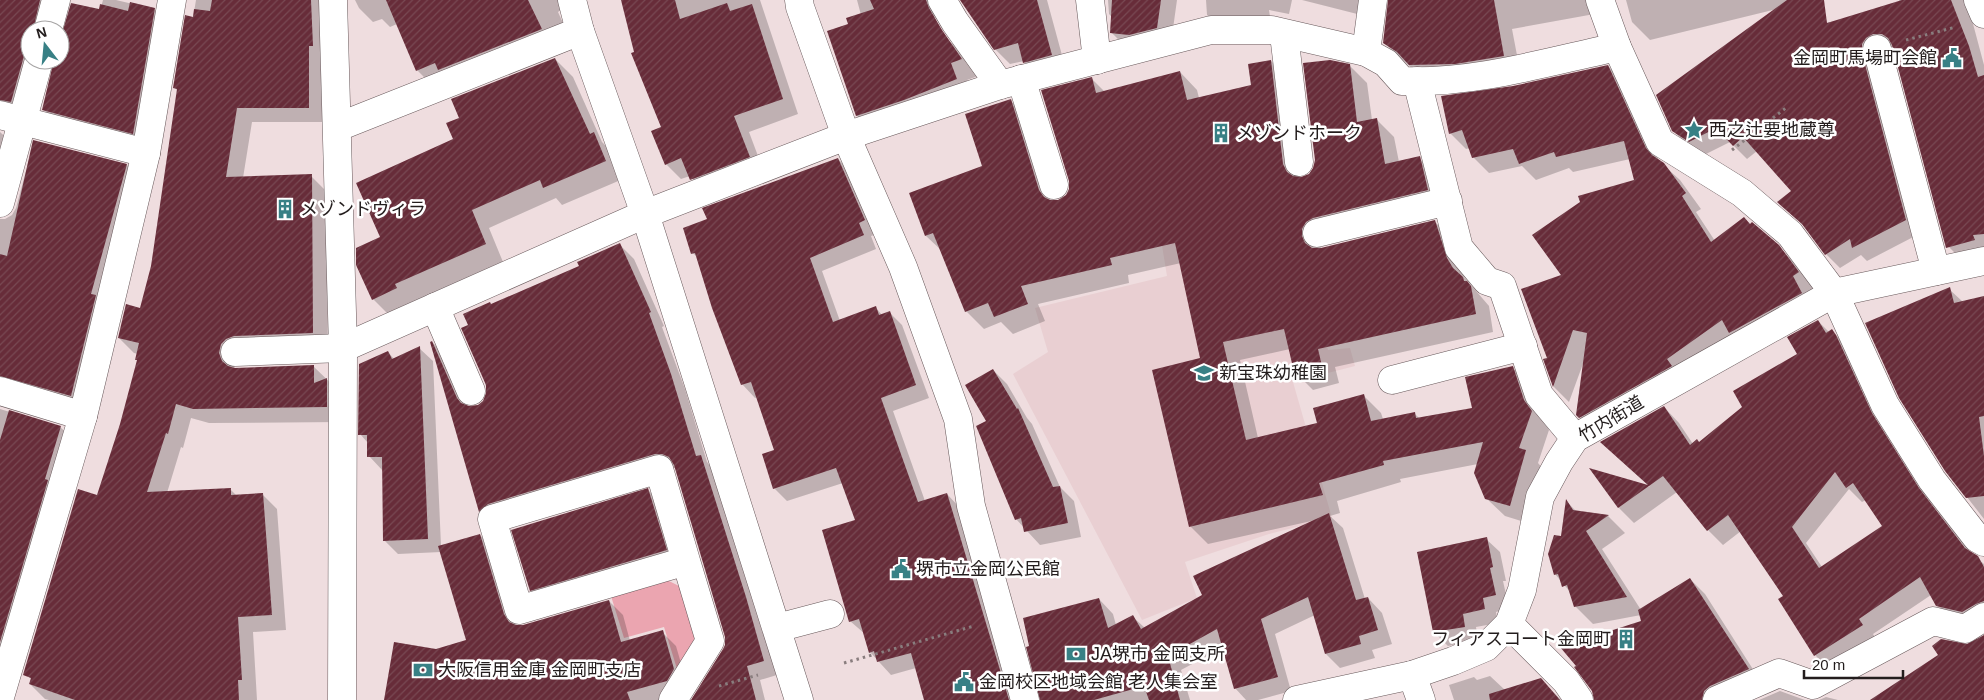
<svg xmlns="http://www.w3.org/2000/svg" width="1984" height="700" viewBox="0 0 1984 700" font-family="Helvetica,'Noto Sans JP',sans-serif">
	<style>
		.built { fill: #e9cfd2 }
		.park { fill: #eba5b0 }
		.shadow { fill: #0003; fill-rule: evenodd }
		.building { fill: url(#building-hatch); fill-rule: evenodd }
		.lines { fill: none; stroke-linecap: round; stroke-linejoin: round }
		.minor-casing { stroke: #68595b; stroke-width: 29 }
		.path { stroke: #897d7e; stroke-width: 3; stroke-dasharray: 2.5 4; stroke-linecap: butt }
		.minor { stroke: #fff; stroke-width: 28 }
		.labels { text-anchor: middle; stroke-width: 5; stroke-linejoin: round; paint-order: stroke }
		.poi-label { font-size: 18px; fill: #231d1d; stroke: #fff; text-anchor: start }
		.street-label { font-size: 18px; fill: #231d1d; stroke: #fff }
	</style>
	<defs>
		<pattern id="building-hatch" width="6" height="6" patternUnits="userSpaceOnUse" patternTransform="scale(1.25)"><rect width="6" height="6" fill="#672c39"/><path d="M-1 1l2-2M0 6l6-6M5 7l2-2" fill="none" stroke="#784953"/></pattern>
	</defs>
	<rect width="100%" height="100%" fill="#efdddf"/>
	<polygon class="built" points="1156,209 1313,295 1328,350 1350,348 1355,366 1293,382 1332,518 1269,534 1185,562 1197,598 1142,620 1013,374 1048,352 1035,308 1167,276"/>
	<polygon class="park" points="667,580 681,587 697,641 678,672 664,627 624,638 611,596"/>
	<g class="shadow">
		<polygon points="0,0 52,0 44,30 30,30 30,60 21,111 0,113"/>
		<polygon points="103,0 116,0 154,9 164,19 143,142 53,119 43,109 55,60 60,60 60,42 100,11"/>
		<polygon points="196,0 324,0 324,122 252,122 243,178 311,176 326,191 328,348 236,360 234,369 313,366 342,394 342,422 209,423 191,418 183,448 181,447 167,493 230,489 237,496 262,494 277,509 286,630 253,632 257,700 49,700 45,699 30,684 32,680 28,676 98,496 122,425 138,361 138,354 134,353 119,338 141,309 153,267 178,91 174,87 193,18"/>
		<polygon points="355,0 558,0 562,9 558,12 563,23 431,84 417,70 397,24 390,27 382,19 373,22 359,8"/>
		<polygon points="623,0 760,0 798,114 749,132 764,172 706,194 690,176 681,179 666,164 663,127 635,52"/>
		<polygon points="857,0 930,0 945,52 945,37 961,52 978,76 967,80 974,96 874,133 857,116 849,25 861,15"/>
		<polygon points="964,0 1047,0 1066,70 1039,77 1024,61 1010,64 995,49"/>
		<polygon points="1108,0 1177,0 1171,43 1126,47 1111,32 1112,17 1109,14"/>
		<polygon points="1206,0 1292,0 1289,14 1269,10 1272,30 1223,30 1207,15"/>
		<polygon points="1302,0 1595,0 1600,13 1512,29 1520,71 1426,81 1384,43 1390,0 1384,1 1373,18"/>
		<polygon points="1626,0 1803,0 1807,27 1840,20 1900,2 1899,0 1984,0 1968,5 1984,65 1984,252 1960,258 1946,244 1894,48 1888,47 1919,234 1867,261 1861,255 1840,268 1826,254 1807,229 1779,203 1793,191 1757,151 1747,159 1730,142 1704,155 1688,145 1673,131 1777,9 1650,40 1632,22"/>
		<polygon points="555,59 573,77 602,142 612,152 623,179 562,205 556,198 489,228 503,262 391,317 373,299 382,238 454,139 461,118"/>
		<polygon points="1271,61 1289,79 1300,179 1309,176 1314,169 1349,65 1367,83 1372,120 1376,119 1394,137 1399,162 1419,158 1437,176 1445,208 1324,240 1320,250 1435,222 1453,239 1464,277 1489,306 1493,332 1335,367 1339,383 1313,390 1295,372 1290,349 1240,360 1258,438 1319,423 1363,395 1381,413 1383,419 1414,413 1419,418 1474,409 1512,367 1530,385 1542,419 1549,430 1538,463 1543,469 1528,523 1505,516 1486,498 1478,464 1400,479 1401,482 1337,501 1340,513 1330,516 1343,528 1365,599 1368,598 1382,613 1392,644 1372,650 1375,658 1340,668 1326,654 1315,615 1275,634 1291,691 1258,700 1246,700 1235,688 1224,647 1181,670 1190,700 1041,700 1099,599 1113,614 1116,625 1133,617 1145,628 1204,595 1316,520 1208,544 1190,526 1202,359 1181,263 1128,275 1129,283 1038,304 1045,321 1013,334 1001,322 984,329 966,311 941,250 926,236 984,167 1011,101 1028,119 1054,201 1059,201 1067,196 1070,189 1092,79 1105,92 1180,72 1197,90 1199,98 1252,86"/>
		<polygon points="1608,66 1624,82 1659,161 1680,180 1701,209 1696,212 1715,241 1751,225 1778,246 1794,262 1814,288 1595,433 1580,417 1584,361 1569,402 1554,387 1545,359 1548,359 1563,276 1636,181 1630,159 1573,172 1569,168 1536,180 1522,166 1489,173 1473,157 1470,148 1466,149 1450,133 1513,87"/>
		<polygon points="0,132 12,143 0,187"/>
		<polygon points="34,141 127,165 136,175 80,405 0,388 0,219 5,219 12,215 16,208"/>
		<polygon points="838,159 851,172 877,234 871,236 876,249 822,271 840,321 876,308 882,315 889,312 902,325 929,398 893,411 925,501 947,494 960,508 1017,700 925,700 916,668 891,675 870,652 865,634 850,621 857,521 843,483 787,501 774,488 775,451 758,397 755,398 742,384 698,258 693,253 709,220"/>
		<polygon points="620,245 634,259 664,326 662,327 685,389 707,462 714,470 777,675 760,680 765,700 693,700 727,645 726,636 676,468 669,468 493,525 480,511 432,342 446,356 468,408 478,406 484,402 488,394 470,326 491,305 581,267"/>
		<polygon points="1949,289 1963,302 1984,297 1984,519 1946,470"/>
		<path d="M1818,321L1829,332L1832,331L1847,346L1887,430L1934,505L1971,553L1984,564V623L1953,621L1937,605L1931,595L1873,634L1877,641L1830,670L1815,655L1784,597L1741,531L1723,545L1708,530L1677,492L1634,523L1619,508L1592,470L1650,487L1617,457L1664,407L1679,423L1693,444L1699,443L1744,408L1799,354ZM1849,489L1862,502L1866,500L1884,526L1822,567L1806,543Z"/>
		<polygon points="419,348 433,361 441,546 480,535 494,549 517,626 524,626 609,601 623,615 630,641 662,632 676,646 687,684 677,700 386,700 436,650 467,641 441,552 398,554 384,540 383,471 369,456 368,443 360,434 388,352 394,359"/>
		<polygon points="993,370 1007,384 1027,418 1032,424 1060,487 1074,501 1081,537 1040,545 1016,519 988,422"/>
		<polygon points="0,409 60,427 70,436 0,668"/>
		<polygon points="648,490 664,506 682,566 547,606 531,590"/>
		<polygon points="1567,502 1577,512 1608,516 1625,533 1602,549 1641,610 1690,579 1705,594 1763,685 1727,700 1596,700 1642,622 1641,615 1593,624 1575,606 1571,593 1555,574"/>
		<polygon points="1486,539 1500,552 1506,581 1503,581 1509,608 1496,612 1498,623 1476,627 1478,640 1448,646 1434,632"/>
		<polygon points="1490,676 1505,690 1540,679 1561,700 1454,700 1449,685 1474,677 1477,680"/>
		<polygon points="1780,691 1805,700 1759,700"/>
		<polygon points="1826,697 1838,700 1819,700"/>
	</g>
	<g class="building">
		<polygon points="0,0 40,0 33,30 30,30 30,48 24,56 11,102 0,100"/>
		<polygon points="212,0 311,0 313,46 309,46 309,108 237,108 226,177 312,174 313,333 234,336 226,339 221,344 219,353 222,361 228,366 235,368 314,365 314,383 327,378 327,407 193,409 176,404 168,434 166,433 147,492 231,488 231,495 263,493 272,615 238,617 242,680 238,680 239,700 75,700 29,684 31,678 23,675 78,489 97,495 120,424 137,360 135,360 139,343 118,338 126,304 140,308 151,266 177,89 173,88 185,15 193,17 194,9 210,11"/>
		<polygon points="386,0 528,0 542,29 438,70 435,63 416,71"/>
		<polygon points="621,0 675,0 680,19 727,3 730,11 752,4 783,99 734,116 750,157 690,180 681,158 665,165 651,131 661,127 631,53 634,52"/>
		<polygon points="870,0 926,0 929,8 942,30 962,59 951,63 957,79 904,100 856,116 827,31 848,24 846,18 874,9"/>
		<polygon points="960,0 1037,0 1052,55 1023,63 1018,43 994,50"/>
		<polygon points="1112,0 1161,0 1157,28 1129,35 1110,33"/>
		<polygon points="1388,0 1494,0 1504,56 1455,64 1409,65 1397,52 1383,43"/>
		<polygon points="1787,0 1824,0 1827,23 1902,0 1951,0 1969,46 1978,77 1984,75 1984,234 1973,235 1975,240 1946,248 1892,45 1888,38 1882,34 1873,34 1866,38 1862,44 1862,53 1906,220 1852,248 1850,239 1825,255 1802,224 1777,202 1791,191 1743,137 1733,146 1716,128 1689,142 1672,131 1656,95"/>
		<polygon points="130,2 155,8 133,134 42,110 54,60 60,60 60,40 71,3 99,9 100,4 128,11"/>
		<polygon points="555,58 590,134 594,132 606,161 543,188 540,180 472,210 486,244 395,284 397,288 372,300 356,265 356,248 380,237 356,183 453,139 446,123 459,118 451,99"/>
		<polygon points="1271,60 1283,164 1287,172 1293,176 1301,177 1309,174 1313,168 1315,160 1303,63 1330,60 1350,64 1357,122 1377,118 1385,164 1420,156 1428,190 1313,218 1306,222 1302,229 1302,236 1305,243 1312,248 1321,248 1435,220 1447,258 1453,268 1463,277 1464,281 1467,281 1471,286 1476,314 1318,349 1322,366 1294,372 1284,329 1223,342 1246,440 1317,423 1313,408 1364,394 1371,421 1415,412 1416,418 1472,408 1465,377 1513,366 1524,400 1532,411 1519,448 1526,450 1510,506 1485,499 1474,473 1483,442 1383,461 1384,465 1319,483 1323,495 1189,527 1152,370 1200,358 1175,243 1110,258 1112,265 1021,286 1028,304 994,317 988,303 965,312 933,233 925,236 909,193 982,166 965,114 1011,99 1039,190 1044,197 1050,200 1058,200 1066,195 1069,189 1069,181 1041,90 1092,77 1096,93 1180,71 1187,100 1251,85 1248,64"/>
		<polygon points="1608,65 1646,148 1652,155 1664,163 1686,193 1682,196 1711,242 1744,217 1750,224 1752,222 1779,245 1799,272 1793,276 1802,293 1729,333 1722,320 1667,359 1672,366 1579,418 1576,415 1587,333 1573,330 1553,387 1543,359 1547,358 1521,289 1561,275 1532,235 1580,202 1578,196 1634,180 1624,141 1556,157 1554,152 1519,164 1513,149 1472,158 1462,130 1449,134 1441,96 1513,86"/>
		<polygon points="33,140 127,164 91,294 96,295 71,396 0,376 0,254 7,256"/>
		<polygon points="838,158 865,220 859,223 864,235 810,258 833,322 876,306 879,315 890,311 916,385 881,398 918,502 947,493 1009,700 924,700 911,653 877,662 874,651 869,653 859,619 849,622 822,530 855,520 836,468 773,489 762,454 774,450 751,382 741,385 712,308 695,253 691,254 683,228 707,219 702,208"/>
		<polygon points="620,243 651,312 649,313 671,374 696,456 701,455 746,597 764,661 747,666 756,700 691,700 723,649 725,645 725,637 674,465 669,457 662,454 655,454 488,504 479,512 430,342 432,341 457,398 461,403 469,406 478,405 483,401 486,393 486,385 461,328 468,325 463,314 490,302 491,304 579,266 577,262"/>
		<polygon points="1950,287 1954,303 1984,296 1984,416 1979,417 1984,456 1984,496 1966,498 1945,471 1899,398 1865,323"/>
		<path d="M1818,320L1826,333L1832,329L1836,335L1872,413L1919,488L1965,548L1978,556L1984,567V601L1976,604L1962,612L1936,606L1920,577L1859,619L1863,625L1814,656L1778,599L1783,596L1728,515L1707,531L1663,476L1618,508L1589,468L1648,485L1600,442L1664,406L1690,445L1697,439L1699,442L1742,407L1733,391L1797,354L1787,337ZM1835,472L1846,488L1853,483L1882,526L1819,568L1792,527Z"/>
		<polygon points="420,346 428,539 383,541 382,457 367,457 367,435 358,435 359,364 388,351 392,359"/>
		<polygon points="993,369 1017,409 1018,408 1053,487 1060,486 1068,523 1024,532 1021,518 1015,520 976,426 986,421 965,385"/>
		<polygon points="9,410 61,426 45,479 48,480 0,642 0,440"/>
		<polygon points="648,488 667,550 530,591 511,530"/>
		<polygon points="1566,499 1573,510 1609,515 1586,531 1627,597 1574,607 1567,585 1562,587 1558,574 1554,575 1548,554 1554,535 1561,536"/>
		<polygon points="1329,513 1356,600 1368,597 1378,630 1359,636 1361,644 1325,654 1308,597 1261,619 1278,677 1234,689 1217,629 1168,656 1180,700 1149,700 1144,686 1094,700 1040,700 1026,647 1029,646 1023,618 1099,598 1108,628 1133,615 1141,629 1202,595 1193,576"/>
		<polygon points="480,534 504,614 509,622 516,625 523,625 609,600 621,642 663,630 674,669 667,681 627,692 630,700 384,700 394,642 436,649 466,640 438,546"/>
		<polygon points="1487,537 1493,567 1490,568 1496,595 1483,598 1485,609 1463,614 1465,627 1433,632 1417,552"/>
		<polygon points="1690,578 1749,669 1710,686 1704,691 1702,700 1594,700 1592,691 1574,667 1576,666 1560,647 1641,621 1638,610"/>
		<polygon points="1984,635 1984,700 1870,700 1938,655 1932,646 1941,639 1967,644"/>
		<polygon points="1541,678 1560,700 1490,700 1489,694"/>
	</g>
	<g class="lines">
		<defs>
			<g id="minor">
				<polyline points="333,0 343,348 342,700"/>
				<polyline points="572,0 580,31 645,214 799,700"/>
				<polyline points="942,0 955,22 1000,85"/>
				<polyline points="1090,0 1097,60"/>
				<polyline points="1600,0 1617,47 1660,142 1742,193 1790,234 1834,293 1885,405 1932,480 1977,538 1984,542"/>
				<polyline points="1978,0 1984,14"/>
				<polyline points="48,30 56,0"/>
				<polyline points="1284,34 1299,162"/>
				<polyline points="1877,49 1936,271"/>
				<polyline points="1366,52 1373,0"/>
				<polyline points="1021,79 1054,185"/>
				<polyline points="1417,81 1459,248 1487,281 1502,286 1539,395 1575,438"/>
				<polyline points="0,115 146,153"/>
				<polyline points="338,127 580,31"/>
				<polyline points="0,203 39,60"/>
				<polyline points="1317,233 1448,201"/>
				<polyline points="435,307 471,391"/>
				<polyline points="235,352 343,348 645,214 846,136 800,7 799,0"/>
				<polyline points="1392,380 1523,346"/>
				<polyline points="0,391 83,416"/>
				<polyline points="1509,624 1566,681 1579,700"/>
				<polyline points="777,628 830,614"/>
				<polyline points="1412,675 1421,700"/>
				<polyline points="0,697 83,416 146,153 172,0"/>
				<polyline points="673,700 710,641 686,561 519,610 492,519 659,469 686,561"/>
				<path d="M1025,700L971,506L958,419L903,267L846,136L1000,85L1211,30H1271L1366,52L1386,63L1402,81C1474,84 1547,62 1617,47"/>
				<polyline points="1297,700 1412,675 1453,661 1486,647 1509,624 1522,590 1540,497 1559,462 1575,438 1834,293 1984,261"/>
				<polyline points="1717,700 1779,673 1813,685 1933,621 1965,629 1984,617"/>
			</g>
		</defs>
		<use href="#minor" class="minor-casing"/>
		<g class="path">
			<polyline points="1906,40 1956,27"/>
			<polyline points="1732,150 1787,107"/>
			<polyline points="844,663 974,626"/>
			<polyline points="719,686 758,675"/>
		</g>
		<use href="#minor" class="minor"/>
	</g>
	<defs>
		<symbol id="civic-bare" viewBox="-9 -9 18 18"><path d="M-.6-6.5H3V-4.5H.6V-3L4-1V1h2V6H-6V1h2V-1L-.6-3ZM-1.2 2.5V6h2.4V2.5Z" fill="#388085" stroke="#fff" stroke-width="2.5" paint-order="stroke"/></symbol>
		<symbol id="sight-bare" viewBox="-9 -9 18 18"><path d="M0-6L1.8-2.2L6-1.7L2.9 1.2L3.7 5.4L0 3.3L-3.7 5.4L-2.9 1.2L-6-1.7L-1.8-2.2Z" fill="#388085" stroke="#fff" stroke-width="2.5" paint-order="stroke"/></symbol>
		<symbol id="building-bare" viewBox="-9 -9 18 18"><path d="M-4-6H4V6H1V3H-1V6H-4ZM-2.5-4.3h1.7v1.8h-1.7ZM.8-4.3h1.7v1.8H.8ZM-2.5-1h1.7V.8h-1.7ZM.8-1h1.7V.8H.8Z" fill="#388085" stroke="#fff" stroke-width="2.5" paint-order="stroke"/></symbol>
		<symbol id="school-bare" viewBox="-9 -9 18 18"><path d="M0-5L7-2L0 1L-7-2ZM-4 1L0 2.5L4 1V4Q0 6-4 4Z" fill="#388085" stroke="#fff" stroke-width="2.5" paint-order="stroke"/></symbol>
		<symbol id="bank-bare" viewBox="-9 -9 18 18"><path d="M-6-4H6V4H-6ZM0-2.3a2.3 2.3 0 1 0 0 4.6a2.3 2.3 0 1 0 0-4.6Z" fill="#388085" stroke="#fff" stroke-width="2.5" paint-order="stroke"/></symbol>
	</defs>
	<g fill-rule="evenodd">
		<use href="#civic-bare" x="1938" y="44" width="28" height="28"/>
		<use href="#sight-bare" x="1680" y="116" width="28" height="28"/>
		<use href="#building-bare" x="1207" y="119" width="28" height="28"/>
		<use href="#building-bare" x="271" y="195" width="28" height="28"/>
		<use href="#school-bare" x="1190" y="359" width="28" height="28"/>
		<use href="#civic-bare" x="887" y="555" width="28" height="28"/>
		<use href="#building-bare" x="1612" y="625" width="28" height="28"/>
		<use href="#bank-bare" x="1062" y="640" width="28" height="28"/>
		<use href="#bank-bare" x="409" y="656" width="28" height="28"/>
		<use href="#civic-bare" x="950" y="668" width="28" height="28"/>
	</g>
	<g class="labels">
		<g class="poi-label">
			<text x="1937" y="64" text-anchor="end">金岡町馬場町会館</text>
			<text x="1709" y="136">西之辻要地蔵尊</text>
			<text x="1236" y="139">メゾンドホーク</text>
			<text x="300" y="215">メゾンドヴィラ</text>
			<text x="1219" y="379">新宝珠幼稚園</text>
			<text x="916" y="575">堺市立金岡公民館</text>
			<text x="1611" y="645" text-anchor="end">フィアスコート金岡町</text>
			<text x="1091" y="660">JA堺市 金岡支所</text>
			<text x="438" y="676">大阪信用金庫 金岡町支店</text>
			<text x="979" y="688">金岡校区地域会館 老人集会室</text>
		</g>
		<g class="street-label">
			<text transform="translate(1611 419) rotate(-31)" y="6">竹内街道</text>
		</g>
	</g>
	<g transform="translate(45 45) rotate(344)"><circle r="24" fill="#ffffff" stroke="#a7a5a5"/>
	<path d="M0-4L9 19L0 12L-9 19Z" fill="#388085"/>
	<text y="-8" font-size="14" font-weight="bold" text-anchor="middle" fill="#231d1d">N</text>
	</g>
	<path d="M1804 670v8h99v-8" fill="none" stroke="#231d1d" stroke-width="2.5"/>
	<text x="1812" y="670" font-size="15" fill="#231d1d" stroke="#ffffff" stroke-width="4" paint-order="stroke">20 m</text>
</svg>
